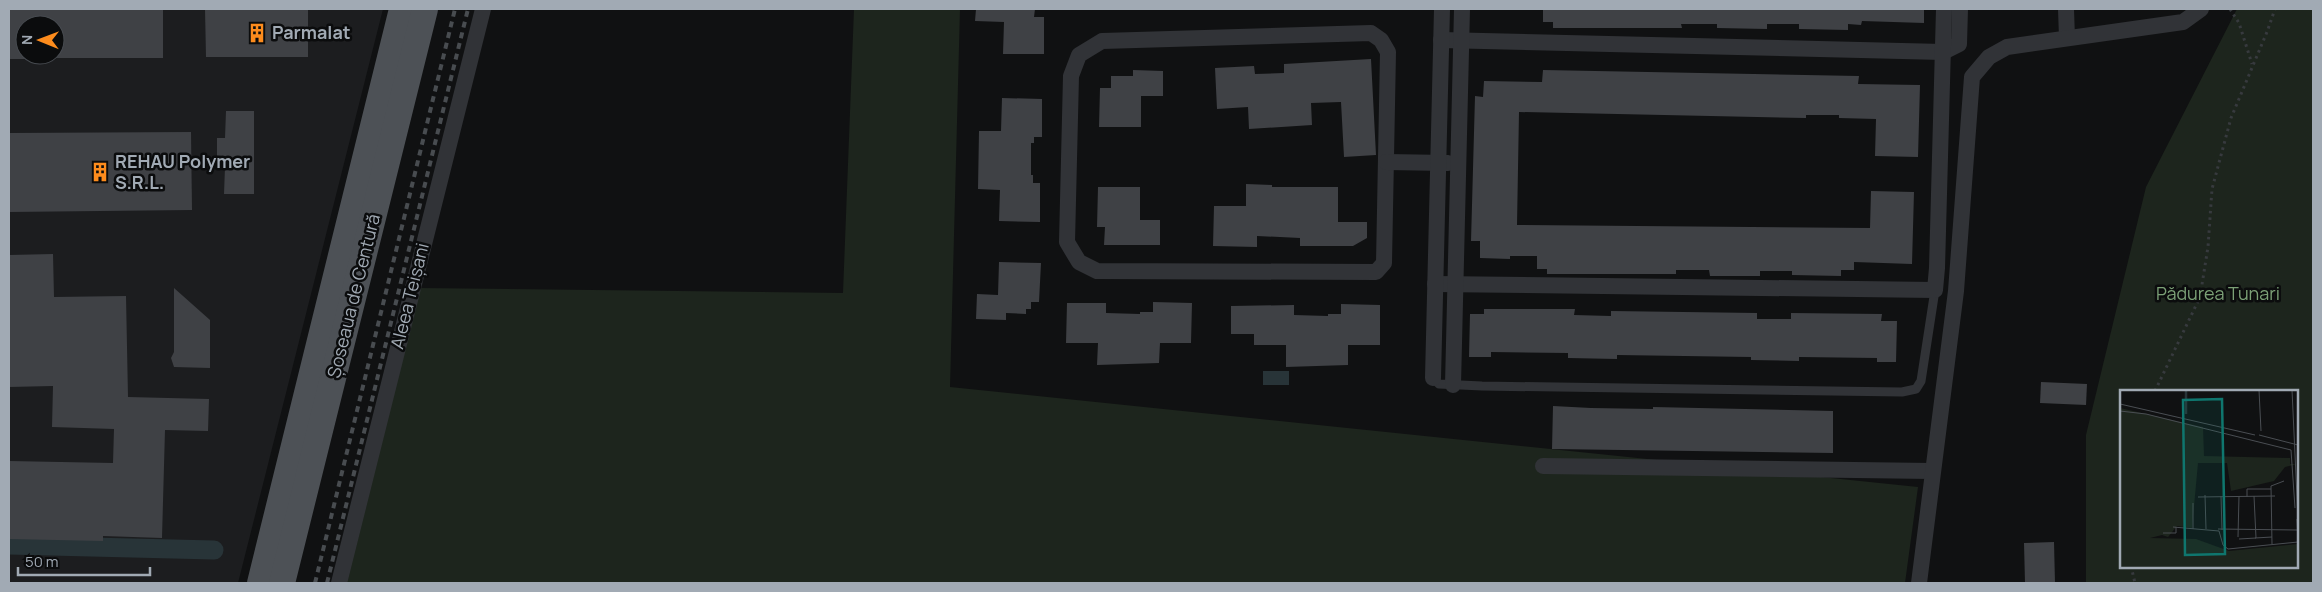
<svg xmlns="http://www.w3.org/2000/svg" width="2322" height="592" viewBox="0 0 2322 592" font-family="Manrope,sans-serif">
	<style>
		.built { fill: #1c1d1f; fill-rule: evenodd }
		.green { fill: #1d251d; fill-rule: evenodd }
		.water { fill: #283438 }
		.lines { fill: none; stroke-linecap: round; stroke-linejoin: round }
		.canal { stroke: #283438; stroke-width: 19 }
		.building { fill: #3f4145 }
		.path { stroke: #373a3e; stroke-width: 3; stroke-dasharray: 2.5 4; stroke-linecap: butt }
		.service { stroke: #313337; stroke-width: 9 }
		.minor { stroke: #313337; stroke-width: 16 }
		.primary { stroke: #4d5156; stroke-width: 26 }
		.rail { stroke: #484c50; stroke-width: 4; stroke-dasharray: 6 5; stroke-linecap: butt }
		.labels { text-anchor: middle; stroke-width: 5; stroke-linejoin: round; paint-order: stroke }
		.poi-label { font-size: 18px; font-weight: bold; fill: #a1aab4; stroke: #0b0c0d; text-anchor: start }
		.park-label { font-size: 18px; fill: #7ba076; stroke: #0b0c0d }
		.street-label { font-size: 18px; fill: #a1aab4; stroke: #0b0c0d }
		.inset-river { fill: none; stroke: #283438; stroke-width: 2.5 }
		.inset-road { fill: none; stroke: #4a4e53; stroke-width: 1 }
		.view { fill: #0f766e; fill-opacity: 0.15; stroke: #0f766e; stroke-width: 2.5 }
		.inset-edge { fill: none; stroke: #a1aab4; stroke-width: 2.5 }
	</style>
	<rect width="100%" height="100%" fill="#101112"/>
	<path class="built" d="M9,9H383L238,583H9ZM25,25H55V55H25Z"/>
	<g class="green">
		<polygon points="854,9 960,9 950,387 1918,487 1905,583 342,583 417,288 843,293"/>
		<path d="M2237,9H2313V583H2086V435L2146,187ZM2121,391H2296V566H2121Z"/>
	</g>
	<rect class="water" x="1263" y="371" width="26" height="14"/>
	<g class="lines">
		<polyline class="canal" points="9,545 214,550"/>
	</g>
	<g class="building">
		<polygon points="9,9 163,9 163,58 55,58 55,25 25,25 25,59 9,59"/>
		<polygon points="205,9 308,9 308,57 206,57"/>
		<polygon points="976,9 1035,9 1034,17 1044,17 1044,54 1003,54 1004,22 975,21"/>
		<polygon points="1543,9 1924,9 1924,23 1862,21 1861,25 1848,24 1848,30 1799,29 1799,24 1767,24 1767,29 1717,28 1717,24 1681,24 1682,28 1553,28 1553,22 1543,22"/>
		<polygon points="1371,59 1376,155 1344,157 1341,102 1311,103 1312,125 1249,129 1248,107 1217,109 1215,68 1254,66 1255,74 1284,73 1284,64"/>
		<polygon points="1133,70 1163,71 1163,96 1141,96 1141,127 1099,127 1100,88 1111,88 1111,76 1133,76"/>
		<polygon points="1543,70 1859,76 1858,84 1920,85 1918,157 1875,156 1876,119 1839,118 1839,115 1806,115 1806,118 1519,112 1517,225 1870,228 1871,191 1914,192 1912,264 1854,262 1854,270 1841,270 1841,276 1792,275 1792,271 1760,271 1760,276 1710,276 1709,270 1676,270 1676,274 1547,274 1547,269 1537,269 1537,256 1510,256 1510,259 1480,258 1480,241 1471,241 1475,96 1483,97 1484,81 1542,82"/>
		<polygon points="1002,98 1042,99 1042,137 1034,137 1034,143 1031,143 1031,175 1033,175 1033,183 1040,183 1040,222 999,221 1000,190 978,189 979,131 1001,131"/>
		<polygon points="226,111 254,111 254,194 224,194 225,167 217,167 217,138 225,138"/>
		<polygon points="191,132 192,210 9,212 9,133"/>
		<polygon points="1246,184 1272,185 1272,187 1338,187 1338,222 1367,222 1367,238 1353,246 1300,246 1300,238 1257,236 1257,247 1213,246 1214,206 1246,206"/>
		<polygon points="1098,187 1140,187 1140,220 1160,220 1160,245 1104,245 1105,227 1097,227"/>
		<polygon points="53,254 54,297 126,296 128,397 209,399 208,431 165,430 162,538 103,536 103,541 9,539 9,461 113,463 114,429 52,427 53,386 9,387 9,255"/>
		<polygon points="999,262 1041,263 1039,302 1031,302 1031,309 1026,309 1026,314 1006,313 1006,320 976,319 977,294 998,295"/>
		<polygon points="174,288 210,320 210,368 174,367 171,358 174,352"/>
		<polygon points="1153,302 1192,303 1191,343 1160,343 1159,363 1097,365 1098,343 1066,343 1067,303 1106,303 1106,313 1140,314 1140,312 1153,312"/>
		<polygon points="1341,304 1380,305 1380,345 1348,345 1348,365 1286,367 1286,345 1254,345 1254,334 1231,334 1231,306 1294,305 1294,315 1328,316 1328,314 1341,314"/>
		<polygon points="1484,309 1575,309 1574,315 1611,316 1611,311 1757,313 1757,319 1791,319 1791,313 1882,314 1881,321 1897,321 1896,362 1877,362 1877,358 1799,357 1799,361 1751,360 1751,357 1617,355 1617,359 1568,358 1568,353 1491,352 1491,357 1469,357 1470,314 1484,314"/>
		<polygon points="2041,382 2087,384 2086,405 2040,403"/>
		<polygon points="1553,406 1591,408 1653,409 1653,407 1833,411 1833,453 1552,449"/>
		<polygon points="2054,542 2055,583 2025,583 2024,543"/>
	</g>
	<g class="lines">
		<g class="path">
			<polyline points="2230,9 2239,23 2252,64"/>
			<polyline points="2155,391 2200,297 2208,247 2212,189 2231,118 2267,32 2275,9"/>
			<polyline points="2131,566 2135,583"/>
		</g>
		<polyline class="service" points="1433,378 1439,384 1482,386 1902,392 1916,389 1921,381 1935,290"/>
		<g class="minor">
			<polyline points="2066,9 2067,38"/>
			<polygon points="1371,33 1381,40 1388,52 1384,263 1376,272 1097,271 1079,262 1067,242 1071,76 1079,55 1102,41"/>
			<polyline points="1441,40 1943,52 1959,44 1960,9"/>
			<polyline points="1386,162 1448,163"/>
			<polyline points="1435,284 1935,290 1937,268 1944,9"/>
			<polyline points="1433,378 1442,9"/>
			<polyline points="1453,385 1462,9"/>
			<polyline points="1543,466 1932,471"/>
			<polyline points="339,583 483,9"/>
			<polyline points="1919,583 1956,291 1972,77 1989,57 2007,47 2183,22 2201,9"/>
		</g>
		<g class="primary">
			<polyline points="260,583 402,9"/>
			<polyline points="282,583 425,9"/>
		</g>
		<g class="rail">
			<polyline points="315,583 455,9"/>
			<polyline points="327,583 468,9"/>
		</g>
	</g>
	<defs>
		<symbol id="building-bare" viewBox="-9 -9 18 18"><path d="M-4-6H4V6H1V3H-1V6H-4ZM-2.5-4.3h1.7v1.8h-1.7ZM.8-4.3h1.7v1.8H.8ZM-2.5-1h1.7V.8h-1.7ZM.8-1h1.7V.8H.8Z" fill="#fd8c1d" stroke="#0b0c0d" stroke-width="2.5" paint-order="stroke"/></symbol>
	</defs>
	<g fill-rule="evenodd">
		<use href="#building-bare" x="243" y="19" width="28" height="28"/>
		<use href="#building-bare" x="86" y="158" width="28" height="28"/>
	</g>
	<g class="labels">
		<g class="poi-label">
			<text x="272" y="39">Parmalat</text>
			<text x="115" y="168">REHAU Polymer<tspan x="115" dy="21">S.R.L.</tspan></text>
		</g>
		<g class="park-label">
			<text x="2218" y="300">Pădurea Tunari</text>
		</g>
		<g class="street-label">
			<text transform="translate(354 296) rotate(-76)" y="6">Șoseaua de Centură</text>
			<text transform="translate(410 296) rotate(-76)" y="6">Aleea Teișani</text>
		</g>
	</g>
	<g transform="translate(2120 390)">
		<rect width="178" height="178" fill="#101112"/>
		<path d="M0,18L83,37L84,66L170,68V74H177L165,77L154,91L111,101L107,73H78L72,138L57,136L48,147L42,145L30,148L76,149L109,161L177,154V177H0Z" fill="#1d251d"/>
		<path class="inset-river" d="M66,24V0"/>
		<path class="inset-road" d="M139,0L141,41M172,0L178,129M0,14L135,45M0,21L26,24L171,60M139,45L178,55M171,60L175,118M85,105L86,139M101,106L102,140M78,107L155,106M127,107V99H151M73,113V139M177,129L178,151M53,137L99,141L103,155L108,159L178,152M98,139L177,140M43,143H56V137M118,147L119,106M135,148L152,147M119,149L136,148L134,106M152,154L151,96L164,91"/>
		<path class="view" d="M102,9L105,164L65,165L63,10Z"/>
		<rect width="178" height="178" class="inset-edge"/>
	</g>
	<rect width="2322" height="592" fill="none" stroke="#a1aab4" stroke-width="20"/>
	<g transform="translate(40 40) rotate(271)"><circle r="24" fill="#0b0c0d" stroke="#474b50"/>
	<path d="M0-4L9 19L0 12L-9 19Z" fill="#fd8c1d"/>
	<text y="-8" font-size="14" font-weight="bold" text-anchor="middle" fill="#a1aab4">N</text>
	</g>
	<path d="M18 567v8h132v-8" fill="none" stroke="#a1aab4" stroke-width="2.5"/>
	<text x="25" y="567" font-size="15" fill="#a1aab4" stroke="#0b0c0d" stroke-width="4" paint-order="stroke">50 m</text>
</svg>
